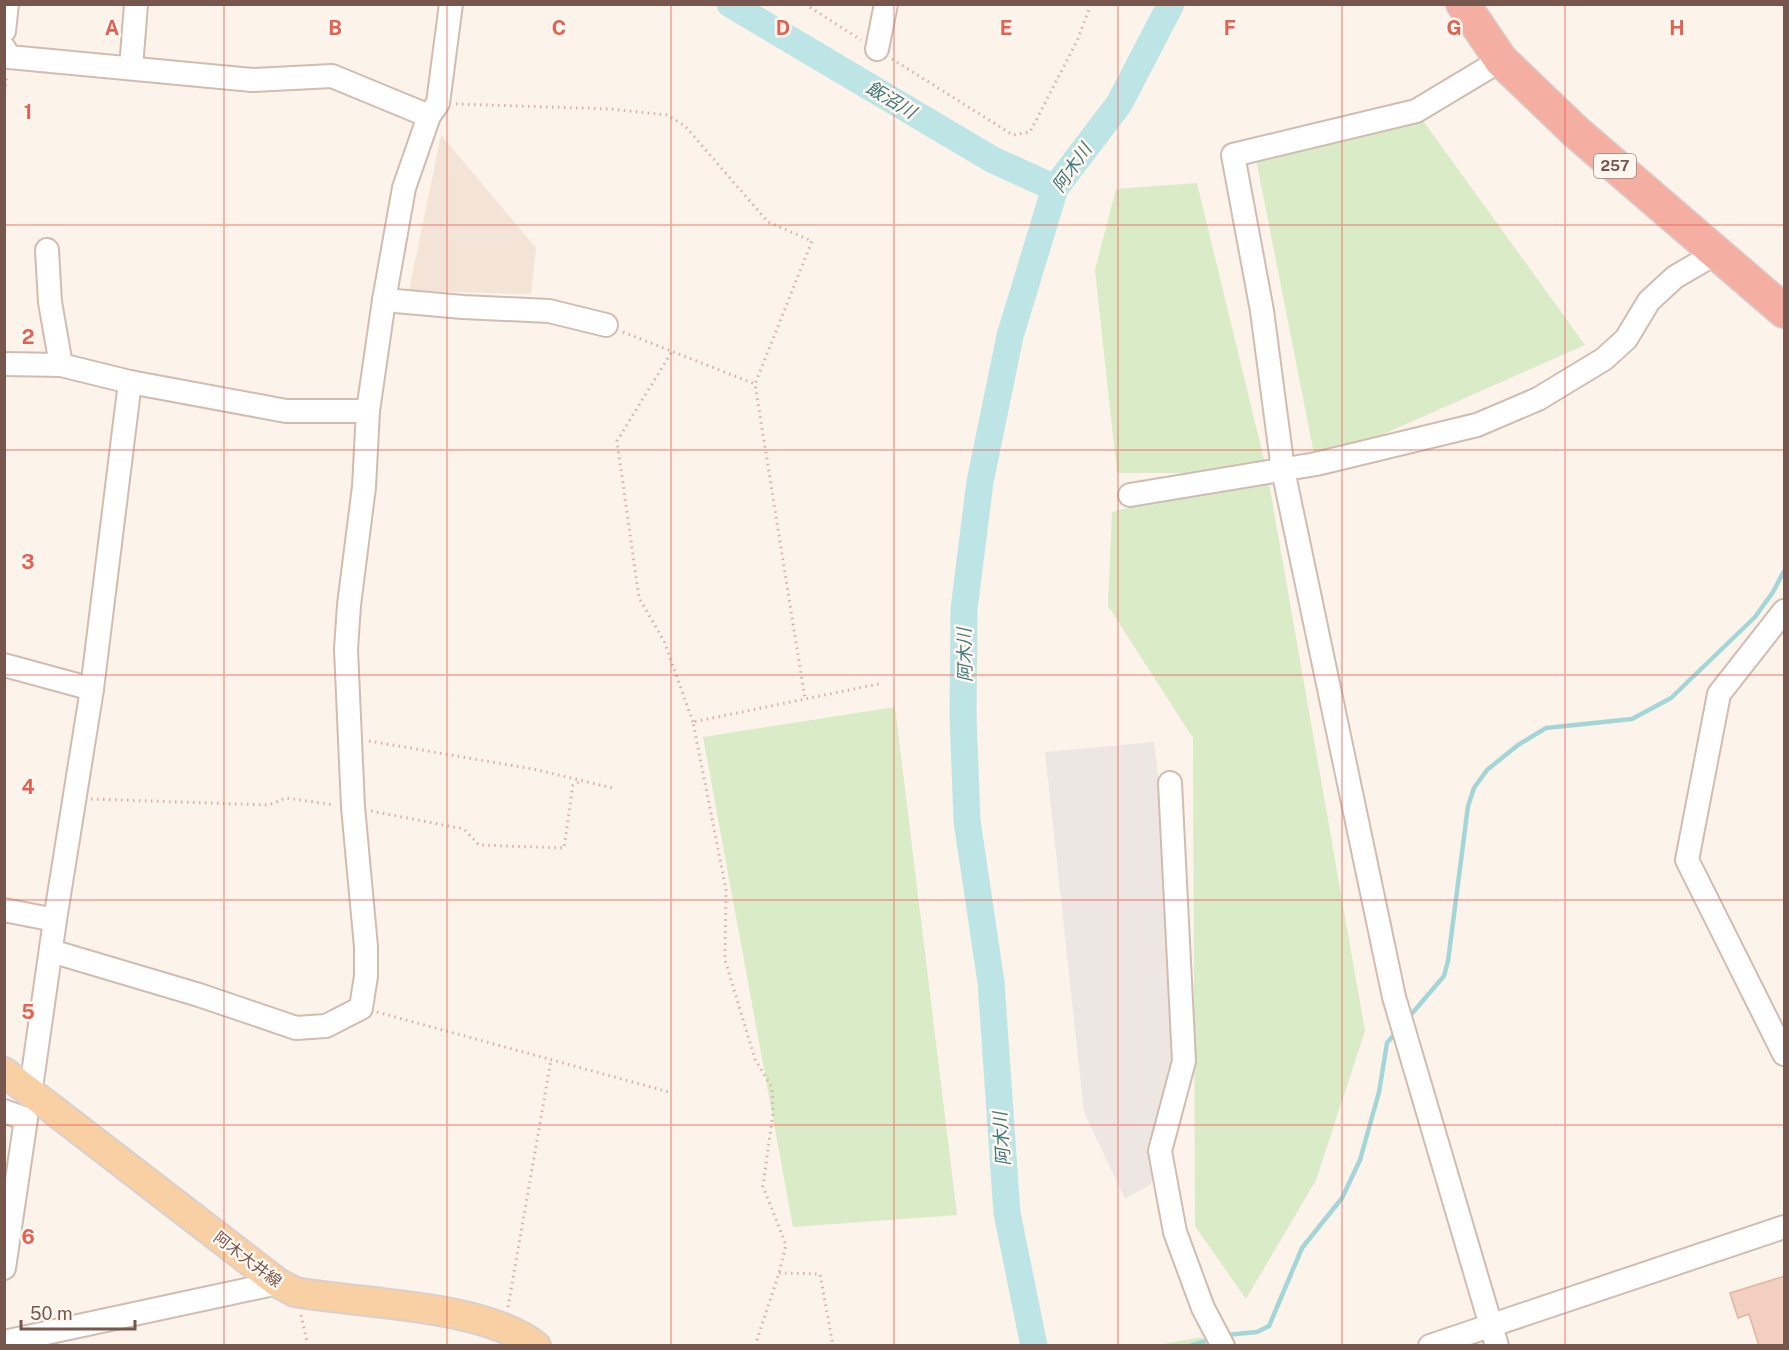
<svg xmlns="http://www.w3.org/2000/svg" width="1789" height="1350" viewBox="0 0 1789 1350" font-family="'Public Sans','Noto Sans JP',sans-serif">
	<style>
		.residential { fill: #f4e4d8 }
		.industrial { fill: #eee6e2 }
		.green { fill: #daebc7 }
		.lines { fill: none; stroke-linecap: round; stroke-linejoin: round }
		.stream { stroke: #a4d6d8; stroke-width: 4.5 }
		.river { stroke: #bee5e6; stroke-width: 27 }
		.building { fill: #f2cfc1; stroke: #e4b3a2; stroke-width: 1.5 }
		.minor-casing { stroke: #d1bcb1; stroke-width: 26 }
		.major-casing { stroke: #d9d0cd; stroke-width: 32 }
		.highway-casing { stroke: #d9d0cd; stroke-width: 36 }
		.path { stroke: #d7b2a4; stroke-width: 3; stroke-dasharray: 1.5 4.5; stroke-linecap: butt }
		.minor { stroke: #fff; stroke-width: 22 }
		.major { stroke: #f9cfa4; stroke-width: 28 }
		.highway { stroke: #f5aea2; stroke-width: 33 }
		.grid { fill: none; stroke: #e46051; stroke-width: 1.5; stroke-opacity: 0.55 }
		.labels { text-anchor: middle; stroke-width: 5; stroke-linejoin: round; paint-order: stroke }
		.shield { fill: #fff7f0; stroke: #a0877e; stroke-width: 1.5 }
		.shield-label { font-size: 15px; font-weight: bold; fill: #77574d }
		.street-label { font-size: 16px; fill: #77574d; stroke: #fff7f0 }
		.water-label { font-size: 18px; font-style: italic; fill: #40797c; stroke: #fff7f0 }
		.grid-label { font-size: 20px; text-anchor: middle; font-weight: bold; fill: #e46051; stroke: #fff7f0; stroke-width: 5; stroke-linejoin: round; paint-order: stroke }
	</style>
	<rect width="100%" height="100%" fill="#fcf3ea"/>
	<polygon class="residential" points="441,135 536,248 531,294 409,291"/>
	<polygon class="industrial" points="1154,742 1178,944 1184,1061 1151,1184 1125,1199 1084,1112 1045,752"/>
	<g class="green">
		<polygon points="1416,111 1585,345 1316,464 1256,159"/>
		<polygon points="1197,183 1267,472 1365,1031 1316,1180 1246,1299 1195,1226 1193,738 1108,606 1112,512 1263,473 1117,473 1095,270 1116,189"/>
		<polygon points="895,707 957,1215 793,1227 703,737"/>
		<polygon points="1202,1337 1206,1345 1158,1345"/>
	</g>
	<g class="lines">
		<g class="stream">
			<polyline points="1409,1017 1444,976 1448,961 1468,806 1474,788 1487,770 1518,745 1546,728 1632,719 1671,698 1755,617 1773,592 1784,571"/>
			<polyline points="1226,1335 1257,1332 1269,1326 1302,1248 1342,1198 1360,1160 1379,1092 1387,1043 1398,1030"/>
			<polyline points="1190,1346 1212,1339"/>
		</g>
		<g class="river">
			<polyline points="730,4 993,160 1055,188"/>
			<polyline points="1034,1346 1007,1213 991,982 967,821 963,715 964,609 980,482 1010,336 1055,188 1119,104 1171,4"/>
		</g>
	</g>
	<polygon class="building" points="1785,1276 1785,1346 1759,1346 1749,1314 1738,1318 1730,1293"/>
	<g class="lines">
		<defs>
			<g id="minor">
				<polyline points="4,31 7,4"/>
				<polyline points="4,48 9,57 252,80 332,76 429,116"/>
				<polyline points="877,49 886,4"/>
				<polyline points="131,68 136,4"/>
				<polyline points="47,250 50,302 61,365"/>
				<polyline points="384,300 463,307 549,311 606,325"/>
				<polyline points="4,364 61,365 130,382 286,411 368,411"/>
				<polyline points="1130,495 1316,464 1477,425 1538,399 1604,359 1626,339 1649,301 1675,277 1718,252"/>
				<polyline points="1784,611 1719,694 1687,860 1784,1054"/>
				<polyline points="4,665 92,689"/>
				<polyline points="1170,783 1184,1061 1160,1151 1175,1232 1203,1308 1223,1346"/>
				<polyline points="4,910 55,920"/>
				<polyline points="51,951 199,995 296,1028 326,1026 361,1008 366,976 366,947 353,807 346,649 349,605 364,487 368,411 384,300 404,188 429,116 438,103 451,4"/>
				<polyline points="28,1089 32,1081 55,920 92,689 130,382"/>
				<polyline points="4,1111 26,1119 4,1268"/>
				<polyline points="4,1342 278,1283"/>
				<polyline points="1430,1346 1784,1227"/>
				<polyline points="1497,1346 1394,997 1283,470 1262,311 1233,155 1416,111 1501,60"/>
			</g>
			<path id="major" d="M4,1072L278,1283L295,1292C362,1304 483,1304 536,1346"/>
			<polyline id="highway" points="1463,4 1501,60 1576,132 1784,311"/>
		</defs>
		<use href="#minor" class="minor-casing"/>
		<use href="#major" class="major-casing"/>
		<use href="#highway" class="highway-casing"/>
		<g class="path">
			<polyline points="805,4 861,40"/>
			<polyline points="892,59 1013,135 1030,132 1077,41 1091,4"/>
			<polyline points="4,98 7,74"/>
			<polyline points="456,104 610,109 667,115 685,126 768,222 812,241 755,384 805,699"/>
			<polyline points="623,332 755,384"/>
			<polyline points="671,353 617,441 639,598 664,641 693,722"/>
			<polyline points="369,741 533,769 613,788"/>
			<polyline points="91,799 269,805 286,798 335,805"/>
			<polyline points="371,811 464,829 479,845 564,848 573,785 581,781"/>
			<polyline points="377,1012 669,1092"/>
			<polyline points="779,1273 820,1274 833,1346"/>
			<polyline points="508,1307 551,1060"/>
			<polyline points="301,1315 308,1346"/>
			<polyline points="755,1346 779,1273 786,1245 763,1186 773,1113 772,1088 755,1059 725,960 726,890 693,722 883,683"/>
		</g>
		<use href="#minor" class="minor"/>
		<use href="#major" class="major"/>
		<use href="#highway" class="highway"/>
	</g>
	<path class="grid" d="M224,4V1346M447,4V1346M671,4V1346M894,4V1346M1118,4V1346M1342,4V1346M1565,4V1346M4,225H1784M4,450H1784M4,675H1784M4,900H1784M4,1125H1784"/>
	<g class="labels">
		<rect class="shield" x="1594" y="154" width="42" height="24" rx="4.5"/>
		<g class="shield-label">
			<text x="1615" y="171">257</text>
		</g>
		<g class="street-label">
			<text transform="translate(248 1259) rotate(37)" y="6">阿木大井線</text>
		</g>
		<g class="water-label">
			<text transform="translate(891 100) rotate(31)" y="6">飯沼川</text>
			<text transform="translate(1072 168) rotate(-55)" y="6">阿木川</text>
			<text transform="translate(965 655) rotate(-91)" y="6">阿木川</text>
			<text transform="translate(1002 1139) rotate(-94)" y="6">阿木川</text>
		</g>
	</g>
	<g class="grid-label">
		<text x="112" y="35">A</text>
		<text x="335" y="35">B</text>
		<text x="559" y="35">C</text>
		<text x="783" y="35">D</text>
		<text x="1006" y="35">E</text>
		<text x="1230" y="35">F</text>
		<text x="1454" y="35">G</text>
		<text x="1677" y="35">H</text>
		<text x="28" y="119">1</text>
		<text x="28" y="344">2</text>
		<text x="28" y="569">3</text>
		<text x="28" y="794">4</text>
		<text x="28" y="1019">5</text>
		<text x="28" y="1244">6</text>
	</g>
	<rect width="1789" height="1350" fill="none" stroke="#77574d" stroke-width="12"/>
	<path d="M21 1320v9h114v-9" fill="none" stroke="#77574d" stroke-width="3"/>
	<text x="30" y="1320" font-size="18" fill="#77574d" stroke="#fff7f0" stroke-width="4.5" paint-order="stroke">50 m</text>
</svg>
